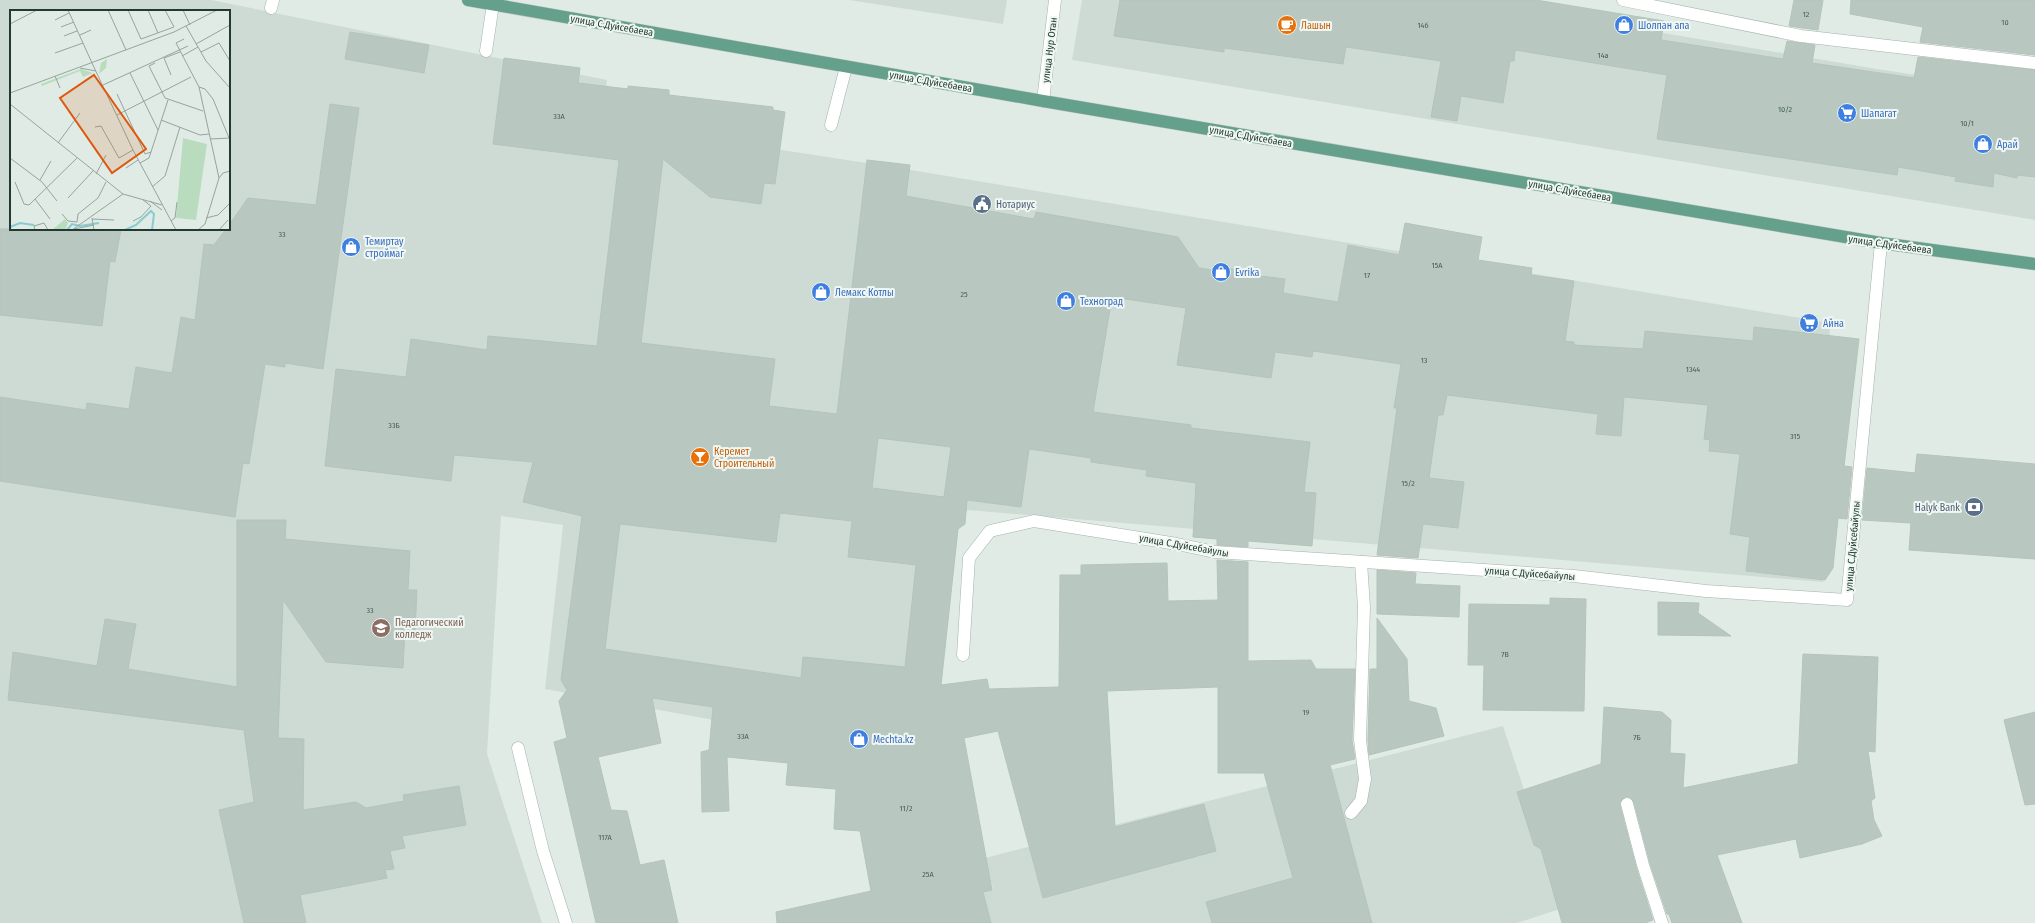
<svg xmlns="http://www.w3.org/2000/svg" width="2035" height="923" viewBox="0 0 2035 923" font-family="'Fira Sans Condensed',sans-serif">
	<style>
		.built { fill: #cedbd4; fill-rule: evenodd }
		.building { fill: #b8c8c1; stroke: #b3c4bb; fill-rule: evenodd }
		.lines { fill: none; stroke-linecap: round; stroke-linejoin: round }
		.minor-casing { stroke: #a3b3ac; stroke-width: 13 }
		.primary-casing { stroke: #c1c8c6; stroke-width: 13 }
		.minor { stroke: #fff; stroke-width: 12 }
		.primary { stroke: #65a08c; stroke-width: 12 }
		.labels { text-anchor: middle; stroke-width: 4; stroke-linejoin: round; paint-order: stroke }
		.number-label { font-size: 8px; fill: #475e56 }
		.street-label { font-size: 10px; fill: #213b32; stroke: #f0f7f3 }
		.food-label { font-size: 10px; fill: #c56008; stroke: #f0f7f3; text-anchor: start }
		.shop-label { font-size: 10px; fill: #366cbe; stroke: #f0f7f3; text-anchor: start }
		.service-label { font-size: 10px; fill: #4e5e75; stroke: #f0f7f3; text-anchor: start }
		.education-label { font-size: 10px; fill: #785e54; stroke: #f0f7f3; text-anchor: start }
		.inset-river { fill: none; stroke: #88cbd0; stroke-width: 2 }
		.inset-road { fill: none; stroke: #94a59d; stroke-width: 1 }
		.view { fill: #de580e; fill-opacity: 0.15; stroke: #de580e; stroke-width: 2 }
		.inset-edge { fill: none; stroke: #213b32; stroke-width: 2 }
	</style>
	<rect width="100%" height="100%" fill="#e0ebe5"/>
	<g class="built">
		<path d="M0,0H211L607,80L603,123L893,167L1830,323L1823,582L968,510L945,528L919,717L779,732L545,689L563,525L501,516L487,754L542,923H0ZM11,11H229V229H11Z"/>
		<polygon points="849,0 1007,0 1003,24"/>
		<polygon points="1082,0 1467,0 1877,69 2035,93 2035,220 1072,60"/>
		<polygon points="1503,726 1563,908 1517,923 870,923 993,889 985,858"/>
	</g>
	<g class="building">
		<polygon points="1120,0 1536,0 1664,21 1661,40 1783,59 1787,41 1815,45 1812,63 1914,78 1918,57 2035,70 2035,177 2017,175 2017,178 1994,173 1993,187 1955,181 1956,177 1898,167 1897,175 1657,139 1667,75 1515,50 1514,61 1510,61 1503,103 1461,96 1457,121 1431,117 1441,61 1346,47 1343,64 1224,48 1224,52 1114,36"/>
		<polygon points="1794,0 1823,0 1818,30 1789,26"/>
		<polygon points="1851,0 2035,0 2035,55 1920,42 1923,27 1850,14"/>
		<polygon points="350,32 429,45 424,73 345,59"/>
		<path d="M504,58L580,68L578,83L628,89V86L669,90V95L773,107V110L785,112L775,184L764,183L761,204L710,197L663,159L641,343L775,359L769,406L837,414L867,160L910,165L906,196L1034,219L1036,212L1178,237L1199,268L1225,272L1230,269H1245L1252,275L1285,279L1283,293L1338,302L1348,245L1399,255L1405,223L1482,237L1478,260L1532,268L1531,275L1574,281L1565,341L1574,342V345L1643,349L1645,331L1753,341L1754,327L1859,339L1844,466L1852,467L1847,519L1838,518L1833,568L1825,580L1746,571L1750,537L1730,534L1740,454L1709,451L1710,440L1704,439L1708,405L1624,397L1621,436L1596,434L1598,414L1447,395L1443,415H1438L1429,478L1464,482L1458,528L1423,524L1418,558L1377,555L1397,408H1394L1401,364L1313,351L1312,357L1275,352L1271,378L1177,365L1186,308L1112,297L1093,412L1191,425V428L1310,442L1304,492L1316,493L1312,546L1248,541V547L1217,545V539L1193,537L1196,483L1146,476L1147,470L1091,462V458L1029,449L1021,507L967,500L965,524L958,529L941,685L987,679L989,689L1059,687L1060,575H1081V565L1167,563L1168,601L1218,600L1217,560L1248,562V661L1311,660L1316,669H1355L1352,740L1355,759L1330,765L1372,923H1212L1206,902L1293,878L1264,773H1218V687L1107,691L1115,827L1204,804L1216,851L1043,898L998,731L964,738L992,890L983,892L991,923H777L776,912L871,891L860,831L834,829L836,789L786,785L788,763L727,757L729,811L702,812L701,752L709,750L713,707L652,698L661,743L598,757L611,810L627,811L640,865L664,860L678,923H596L554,742L567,738L559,701L567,690L561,680L582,516L523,502L533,462L454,455L451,481L325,466L336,369L406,377L411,339L487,350L488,336L597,346L619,160L493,144ZM878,438L951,447L944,497L872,488ZM780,513L852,521L848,557L916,565L905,667L803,657L801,678L605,649L620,524L776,542Z"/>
		<polygon points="330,104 359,108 323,369 285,363 285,367 265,364 249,464 243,463 235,517 0,481 0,397 86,410 87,403 129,409 136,367 172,373 181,317 195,320 204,244 214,245 226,229 229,229 229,225 248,198 316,205"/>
		<polygon points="0,229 121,229 115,262 110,261 102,326 0,315"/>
		<polygon points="1917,454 2035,464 2035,559 1909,550 1911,523 1862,520 1867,468 1915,473"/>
		<polygon points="237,520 286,520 285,539 410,551 408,590 417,590 415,631 405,630 403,668 326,662 283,600 278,738 304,739 303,810 356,802 366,808 404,801 403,795 459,786 466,825 402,836 405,848 390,851 394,869 385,870 387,878 300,895 306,923 244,923 219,810 254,802 244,730 8,700 13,652 97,666 105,619 136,624 128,669 237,687"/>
		<polygon points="1377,570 1416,573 1415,584 1460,586 1459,617 1377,614"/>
		<polygon points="1550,598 1586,599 1584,711 1483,710 1484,665 1468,665 1469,604 1550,605"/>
		<polygon points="1658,602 1699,603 1698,613 1731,636 1658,635"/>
		<polygon points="1377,618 1407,659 1409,701 1436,708 1444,736 1369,755 1368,740 1370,669 1377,669"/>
		<polygon points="1803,654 1878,657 1875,752 1868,751 1875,798 1871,801 1874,820 1882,836 1862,844 1800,858 1796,839 1717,855 1742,923 1672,923 1669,914 1667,914 1650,863 1634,802 1629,797 1625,797 1620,802 1620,806 1636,867 1653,920 1645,923 1562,923 1541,849 1534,845 1517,792 1601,764 1604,707 1662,712 1671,720 1670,753 1685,754 1683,788 1798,764"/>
		<polygon points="2035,712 2035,804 2025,805 2004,720"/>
	</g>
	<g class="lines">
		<defs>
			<g id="minor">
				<polyline points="1623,0 1801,36 2035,63"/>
				<polyline points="271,8 273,0"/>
				<polyline points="486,51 493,4"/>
				<polyline points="1043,101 1055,0"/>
				<polyline points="831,125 846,67"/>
				<polyline points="963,655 969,558 990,531 1034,521 1177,544 1215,552 1574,576 1706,591 1847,600 1881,243"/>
				<polyline points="518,748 543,851 566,923"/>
				<polyline points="1627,804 1643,865 1662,923"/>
				<polyline points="1351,813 1361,801 1365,779 1360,740 1364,607 1361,562"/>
			</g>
			<polyline id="primary" points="468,0 1043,101 1881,243 2035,264"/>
		</defs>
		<use href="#minor" class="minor-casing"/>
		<use href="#primary" class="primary-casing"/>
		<use href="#minor" class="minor"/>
		<use href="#primary" class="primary"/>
	</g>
	<defs>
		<symbol id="cafe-disc" viewBox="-11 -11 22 22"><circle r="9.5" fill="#e8710a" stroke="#f0f7f3"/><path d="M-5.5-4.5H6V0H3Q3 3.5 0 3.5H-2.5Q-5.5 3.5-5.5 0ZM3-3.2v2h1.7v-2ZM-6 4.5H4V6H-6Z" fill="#fff"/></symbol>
		<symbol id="shop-disc" viewBox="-11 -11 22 22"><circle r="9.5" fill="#3f7fe0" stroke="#f0f7f3"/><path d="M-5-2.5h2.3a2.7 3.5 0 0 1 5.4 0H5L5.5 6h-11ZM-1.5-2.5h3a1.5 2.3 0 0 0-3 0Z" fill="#fff"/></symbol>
		<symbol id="supermarket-disc" viewBox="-11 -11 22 22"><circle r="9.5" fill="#3f7fe0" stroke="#f0f7f3"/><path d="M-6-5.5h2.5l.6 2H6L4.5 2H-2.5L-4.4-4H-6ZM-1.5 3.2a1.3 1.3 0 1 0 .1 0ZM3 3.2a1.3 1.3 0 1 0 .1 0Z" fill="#fff"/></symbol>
		<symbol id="civic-disc" viewBox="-11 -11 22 22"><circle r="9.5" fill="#5c6f8a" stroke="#f0f7f3"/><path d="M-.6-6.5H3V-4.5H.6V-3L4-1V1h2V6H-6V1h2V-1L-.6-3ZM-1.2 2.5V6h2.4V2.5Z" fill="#fff"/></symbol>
		<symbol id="bar-disc" viewBox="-11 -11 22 22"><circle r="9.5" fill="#e8710a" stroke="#f0f7f3"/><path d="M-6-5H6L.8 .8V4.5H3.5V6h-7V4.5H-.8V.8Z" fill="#fff"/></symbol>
		<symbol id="bank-disc" viewBox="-11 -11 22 22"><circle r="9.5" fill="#5c6f8a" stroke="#f0f7f3"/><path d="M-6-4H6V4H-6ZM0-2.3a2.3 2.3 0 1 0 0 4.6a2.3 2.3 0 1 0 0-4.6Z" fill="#fff"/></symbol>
		<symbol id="university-disc" viewBox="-11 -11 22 22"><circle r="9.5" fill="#8d6e63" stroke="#f0f7f3"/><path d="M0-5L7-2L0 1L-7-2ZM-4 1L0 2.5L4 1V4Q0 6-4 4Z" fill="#fff"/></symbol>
	</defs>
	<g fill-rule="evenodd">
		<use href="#cafe-disc" x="1276" y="14" width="22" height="22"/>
		<use href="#shop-disc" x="1613" y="14" width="22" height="22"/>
		<use href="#supermarket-disc" x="1836" y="102" width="22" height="22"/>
		<use href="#shop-disc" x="1972" y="133" width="22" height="22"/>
		<use href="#civic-disc" x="971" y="193" width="22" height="22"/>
		<use href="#shop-disc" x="340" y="236" width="22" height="22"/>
		<use href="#shop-disc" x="1210" y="261" width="22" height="22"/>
		<use href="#shop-disc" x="810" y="281" width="22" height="22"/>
		<use href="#shop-disc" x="1055" y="290" width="22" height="22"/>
		<use href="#supermarket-disc" x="1798" y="312" width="22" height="22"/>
		<use href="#bar-disc" x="689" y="446" width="22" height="22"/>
		<use href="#bank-disc" x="1963" y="496" width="22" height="22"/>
		<use href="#university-disc" x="370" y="617" width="22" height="22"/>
		<use href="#shop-disc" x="848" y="728" width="22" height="22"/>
	</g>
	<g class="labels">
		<g class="number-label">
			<text x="1806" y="17">12</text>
			<text x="2005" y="25">10</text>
			<text x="1423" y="28">14б</text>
			<text x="1603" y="58">14а</text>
			<text x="1785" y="112">10/2</text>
			<text x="559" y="119">33А</text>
			<text x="1967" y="126">10/1</text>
			<text x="282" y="237">33</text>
			<text x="1437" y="268">15А</text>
			<text x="1367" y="278">17</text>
			<text x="964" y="297">25</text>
			<text x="1424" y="363">13</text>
			<text x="1693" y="372">1344</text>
			<text x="394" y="428">33Б</text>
			<text x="1795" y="439">315</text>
			<text x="1408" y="486">15/2</text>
			<text x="370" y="613">33</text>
			<text x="1505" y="657">7В</text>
			<text x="1306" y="715">19</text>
			<text x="743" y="739">33А</text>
			<text x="1637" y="740">7Б</text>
			<text x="906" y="811">11/2</text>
			<text x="605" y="840">117А</text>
			<text x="928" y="877">25А</text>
		</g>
		<g class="street-label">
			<text transform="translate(612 25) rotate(10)" y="4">улица С.Дуйсебаева</text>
			<text transform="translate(1049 50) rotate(-83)" y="4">улица Нур Отан</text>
			<text transform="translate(931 81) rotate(10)" y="4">улица С.Дуйсебаева</text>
			<text transform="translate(1251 136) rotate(10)" y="4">улица С.Дуйсебаева</text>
			<text transform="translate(1570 190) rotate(10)" y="4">улица С.Дуйсебаева</text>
			<text transform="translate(1890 244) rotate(8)" y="4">улица С.Дуйсебаева</text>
			<text transform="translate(1184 545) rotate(10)" y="4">улица С.Дуйсебайулы</text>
			<text transform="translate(1852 546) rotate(-85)" y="4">улица С.Дуйсебайулы</text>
			<text transform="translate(1530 573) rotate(4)" y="4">улица С.Дуйсебайулы</text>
		</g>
		<g class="food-label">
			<text x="1301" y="29">Лашын</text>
			<text x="714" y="455">Керемет<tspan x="714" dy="12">Строительный</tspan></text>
		</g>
		<g class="shop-label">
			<text x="1638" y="29">Шолпан апа</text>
			<text x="1861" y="117">Шапагат</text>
			<text x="1997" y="148">Арай</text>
			<text x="365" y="245">Темиртау<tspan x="365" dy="12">строймаг</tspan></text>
			<text x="1235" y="276">Evrika</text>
			<text x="835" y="296">Лемакс Котлы</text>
			<text x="1080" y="305">Техноград</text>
			<text x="1823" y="327">Айна</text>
			<text x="873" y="743">Mechta.kz</text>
		</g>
		<g class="service-label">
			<text x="996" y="208">Нотариус</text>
			<text x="1960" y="511" text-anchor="end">Halyk Bank</text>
		</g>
		<g class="education-label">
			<text x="395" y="626">Педагогический<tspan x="395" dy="12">колледж</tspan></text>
		</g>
	</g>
	<g transform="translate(10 10)">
		<rect width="220" height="220" fill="#e0ebe5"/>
		<path d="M97,49L96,58L89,64L91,53ZM71,59L83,63L73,67L70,61L32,76L31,74ZM173,128L197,134L186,210L166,208ZM55,209L58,213L55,220H42Z" fill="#b9dcbf"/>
		<path class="inset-river" d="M0,217L10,213L24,215M57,220L62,214L70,216L89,213M115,220L126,215L141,201L144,204L142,220"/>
		<path class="inset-road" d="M58,0L82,53M98,0L116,40M118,0L131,29L164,17M138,0L148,23M155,0L164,17M173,0L180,15M45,10L59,3M0,14L27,0M176,16L196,51L220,78M51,17L64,12M70,25L81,20M54,26L67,21M174,29L166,33L189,77L209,168M186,34L220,15M191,42L209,33L220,51M45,43L73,33M172,46L188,37M82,53L123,140L166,220M145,53L139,56L155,88L193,101M70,58L86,61M120,63L148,120M161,65L154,48L170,42M45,66L50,78M93,75L178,36M189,77L195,79L203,89L219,128M0,83L164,22L207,0M107,84L135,144L141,142M0,94L113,184L152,195M107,105L181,67M151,110L190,125L199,124M85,117L91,116L109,148L123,140M200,129L220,128M48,133L70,103M0,148L32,172L47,191M130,153L139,148L158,90M116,158L128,150M86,164L96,145M30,170L41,151M5,172L14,194L19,195L67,148M142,177L155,166L170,117M58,188L83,161M25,189L40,209M140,191L152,200M52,204L58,211L67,212M82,208L84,220M196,208L208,205L220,193M82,209L104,210M123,211L131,207L141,196L133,190M161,211L165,208L167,192M67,212L68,204L88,188L96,172M64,219L84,215M25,220L24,216L34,213L38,220M62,220L113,184M188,220L195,214L209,168L213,163L220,161M209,220L218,210"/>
		<path class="view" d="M84,65L136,139L102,163L50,88Z"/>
		<rect width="220" height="220" class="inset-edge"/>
	</g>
</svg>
